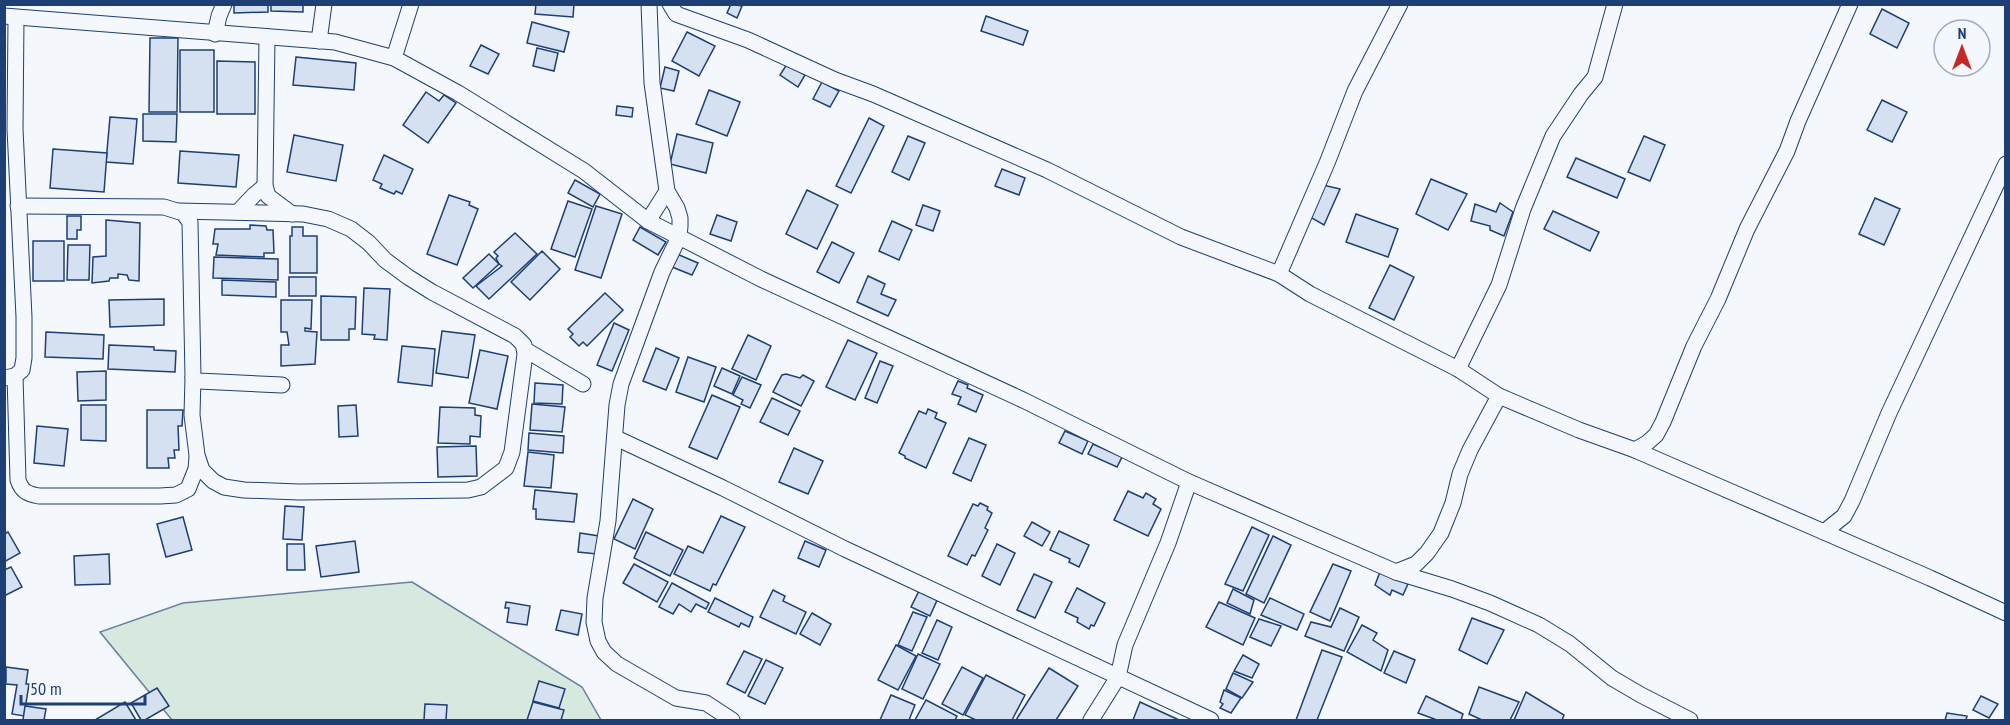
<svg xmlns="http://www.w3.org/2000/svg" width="2010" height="725" viewBox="0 0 2010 725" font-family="'PT Sans Narrow',sans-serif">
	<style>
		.green { fill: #d7e8df; stroke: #687fa3; stroke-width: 1.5 }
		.building { fill: #d5e0f0; stroke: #1d3f73; stroke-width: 1.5 }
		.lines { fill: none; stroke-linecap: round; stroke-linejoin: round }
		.minor-casing { stroke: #1d3f73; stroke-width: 17 }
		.minor { stroke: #f4f7fb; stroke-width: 15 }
	</style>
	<rect width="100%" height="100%" fill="#f4f7fb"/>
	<polygon class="green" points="412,582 582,687 601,720 172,720 100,632 183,603"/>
	<g class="building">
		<polygon points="234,4 268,4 268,12 234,13"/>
		<polygon points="271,4 303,4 303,12 271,11"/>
		<polygon points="536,4 574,4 573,17 535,14"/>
		<polygon points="731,4 742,6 737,18 727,13"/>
		<polygon points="1882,9 1909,23 1897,48 1870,34"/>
		<polygon points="986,16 1028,31 1023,45 981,31"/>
		<polygon points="532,22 569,32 564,52 527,43"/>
		<polygon points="687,32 715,46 699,76 672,61"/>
		<polygon points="150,38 178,38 177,112 149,112"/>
		<polygon points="481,45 499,54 488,74 470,66"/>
		<polygon points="537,48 558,53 554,71 533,66"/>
		<rect x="180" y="50" width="34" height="62"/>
		<polygon points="296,57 356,63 354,90 293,85"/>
		<polygon points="217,61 255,62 255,114 217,114"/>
		<polygon points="787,64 805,75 798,87 780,75"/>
		<polygon points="665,67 679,71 674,91 660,88"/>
		<polygon points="822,82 839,91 830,107 813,99"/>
		<polygon points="709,90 740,102 727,136 696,124"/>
		<polygon points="426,92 439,101 444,95 456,103 428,143 403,125"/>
		<polygon points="1882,100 1907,112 1892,142 1867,130"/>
		<polygon points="617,106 633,108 632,117 616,115"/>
		<polygon points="143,114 177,114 176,142 143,141"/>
		<polygon points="110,117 137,119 133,164 106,162"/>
		<polygon points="869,118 884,126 851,193 836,186"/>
		<polygon points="677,134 713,143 706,173 670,164"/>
		<polygon points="294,135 343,145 336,181 287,172"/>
		<polygon points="908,136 925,143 909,180 892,172"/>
		<polygon points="1644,136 1665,145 1650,181 1628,172"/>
		<polygon points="53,149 107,153 104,192 50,188"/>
		<polygon points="180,151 239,155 236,187 178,183"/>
		<polygon points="384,155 413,169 402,194 396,191 394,194 380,188 382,184 373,180"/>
		<polygon points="1576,158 1625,179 1617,198 1567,177"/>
		<polygon points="1002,169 1025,178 1019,195 995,186"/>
		<polygon points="1431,179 1467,194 1448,230 1416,214"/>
		<polygon points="575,180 600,194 593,207 568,193"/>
		<polygon points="1323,185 1340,189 1324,225 1310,217"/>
		<polygon points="807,190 838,205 817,249 786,234"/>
		<polygon points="449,195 470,202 469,205 478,209 457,265 427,254"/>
		<polygon points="1875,198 1900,209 1884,245 1859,234"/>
		<polygon points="568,201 592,209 575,257 551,249"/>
		<polygon points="1500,203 1513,212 1504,236 1490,230 1490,226 1471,221 1475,204 1496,212"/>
		<polygon points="923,205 940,211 933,231 916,225"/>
		<polygon points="596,206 622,214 601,278 575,270"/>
		<polygon points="1553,211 1599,232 1590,251 1544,229"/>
		<polygon points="1356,214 1398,229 1388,257 1346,242"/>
		<polygon points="717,215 737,222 731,241 710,234"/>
		<polygon points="67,216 81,216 81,230 77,230 77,239 67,239"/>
		<polygon points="106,220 140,223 139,281 129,280 127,275 118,274 118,278 110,278 109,281 92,283 93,257 106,256"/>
		<polygon points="892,221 912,230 899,260 879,251"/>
		<polygon points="250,225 266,226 267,230 273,230 274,253 264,253 264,257 216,255 218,244 213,244 215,229 250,229"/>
		<polygon points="292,227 303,227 303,236 317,236 317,273 290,273 290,236 292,236"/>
		<polygon points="640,227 666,242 658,255 633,240"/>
		<polygon points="515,233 537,254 489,299 476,286 502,266 499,264 496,258 498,256 494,252"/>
		<rect x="33" y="241" width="31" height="40"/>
		<polygon points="832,242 854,253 839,283 817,272"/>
		<polygon points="68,245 90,245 89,280 67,280"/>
		<polygon points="542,251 560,269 530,300 511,282"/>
		<polygon points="489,254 499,264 473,288 463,278"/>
		<polygon points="677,254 698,263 692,275 672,267"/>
		<polygon points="214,257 278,259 278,280 213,278"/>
		<polygon points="1390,265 1414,277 1394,320 1369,308"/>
		<polygon points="868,276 885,284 881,294 896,300 888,316 857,302"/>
		<rect x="289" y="277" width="27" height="19"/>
		<polygon points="222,280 276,282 276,297 222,295"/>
		<polygon points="364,288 390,289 387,340 374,339 375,335 362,334"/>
		<polygon points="605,293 623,310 587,346 583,342 579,346 570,337 573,334 568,329"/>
		<polygon points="321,296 356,297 355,329 349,329 349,340 321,340"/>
		<polygon points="164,299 164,325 110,327 109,300"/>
		<polygon points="281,300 312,300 311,329 305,328 305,331 317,332 315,364 281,366 281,345 289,345 287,332 281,332"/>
		<polygon points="614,323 629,330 612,371 597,365"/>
		<polygon points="442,331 475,335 468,378 436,373"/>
		<polygon points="46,332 104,335 103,359 45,357"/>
		<polygon points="748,335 771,346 756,380 732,369"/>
		<polygon points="848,340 877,353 855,400 826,387"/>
		<polygon points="109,345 154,347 154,350 176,351 175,372 108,369"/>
		<polygon points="402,346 435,349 432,386 398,382"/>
		<polygon points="656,348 679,358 666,390 643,381"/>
		<polygon points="480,350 508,356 497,409 469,403"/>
		<polygon points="688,357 716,367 704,402 676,392"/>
		<polygon points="880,361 893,366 877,403 865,398"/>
		<polygon points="722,368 740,376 732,394 714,386"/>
		<polygon points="106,371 106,400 78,401 77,372"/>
		<polygon points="786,374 800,378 803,375 814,381 801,406 773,392 782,375"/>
		<polygon points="742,377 761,385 750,408 741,404 743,400 733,395"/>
		<polygon points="958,381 968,385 967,388 983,395 976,412 958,404 961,397 952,394"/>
		<polygon points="535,383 563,385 562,404 534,403"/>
		<polygon points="712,395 740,407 717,459 689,447"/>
		<polygon points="772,398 800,411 788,435 760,422"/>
		<polygon points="532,404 565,407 562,432 530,430"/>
		<polygon points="81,405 106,405 106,441 81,440"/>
		<polygon points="356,405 358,436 339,437 338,406"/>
		<polygon points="440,407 475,408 475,415 481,416 480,437 470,436 470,444 438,443"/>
		<polygon points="928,409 937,413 935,418 946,423 926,468 905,458 905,456 899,453 919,411 926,414"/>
		<polygon points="147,410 183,410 182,426 178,426 179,450 174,450 175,458 168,458 169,468 147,468"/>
		<polygon points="37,426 68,429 64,466 34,463"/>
		<polygon points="1065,431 1088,441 1082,454 1059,443"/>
		<polygon points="529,433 564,436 563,453 528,450"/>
		<polygon points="969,438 986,445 971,481 953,473"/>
		<polygon points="1093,444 1122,457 1117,467 1088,454"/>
		<polygon points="476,446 477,476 438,477 437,447"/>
		<polygon points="794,448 823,461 808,494 779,482"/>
		<polygon points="528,452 554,455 551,488 524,486"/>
		<polygon points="535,490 577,494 574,522 536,519 536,509 533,509"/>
		<polygon points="1128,491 1143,498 1146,493 1156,499 1153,504 1161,509 1148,536 1114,520"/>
		<polygon points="633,499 653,509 635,549 614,539"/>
		<polygon points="980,503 988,507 987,510 992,513 985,528 988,530 975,556 972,555 967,565 948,556 973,504 978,506"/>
		<polygon points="285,506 304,507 302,540 283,539"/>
		<polygon points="721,516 745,527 716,585 713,584 710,591 674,574 688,546 703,553"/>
		<polygon points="183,517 192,550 166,557 157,524"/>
		<polygon points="1032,522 1050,532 1042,546 1024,536"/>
		<polygon points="1252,527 1269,535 1243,591 1225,584"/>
		<polygon points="1059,531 1089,545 1079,567 1069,562 1070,559 1050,550"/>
		<polygon points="8,532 20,553 4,562 4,534"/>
		<polygon points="646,532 683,550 670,576 634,558"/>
		<polygon points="580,533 599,536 597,554 578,552"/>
		<polygon points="1273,536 1291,545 1264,603 1246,594"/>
		<polygon points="355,541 359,572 321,577 316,546"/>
		<polygon points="805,541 826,550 819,567 798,558"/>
		<polygon points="287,544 304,544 305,570 287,570"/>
		<polygon points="997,544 1015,553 1000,585 982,576"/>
		<polygon points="109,554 110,584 75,585 74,556"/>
		<polygon points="634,564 668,582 657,602 623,583"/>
		<polygon points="1333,564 1351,571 1330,621 1310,612"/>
		<polygon points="11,567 22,587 4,596 4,570"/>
		<polygon points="1380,572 1408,584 1403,595 1392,590 1390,595 1375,585"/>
		<polygon points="1034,574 1052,582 1035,618 1017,610"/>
		<polygon points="672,583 709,603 706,609 696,604 691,612 679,604 673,614 659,607"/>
		<polygon points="1077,588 1105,603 1094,626 1091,625 1089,629 1077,622 1078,618 1065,612"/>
		<polygon points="920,589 938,598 930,616 911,607"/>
		<polygon points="1233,589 1254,600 1250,614 1227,603"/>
		<polygon points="773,590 785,596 783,601 806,612 796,634 760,617"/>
		<polygon points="715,598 753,617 749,627 741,623 739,627 708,612"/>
		<polygon points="1270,598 1304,614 1297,630 1261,615"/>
		<polygon points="506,602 530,606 527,625 507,622 509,608 505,608"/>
		<polygon points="1219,602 1255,618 1243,645 1206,627"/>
		<polygon points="1340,608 1359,617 1344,651 1305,636 1311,622 1331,627"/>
		<polygon points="561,610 582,614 578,635 556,630"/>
		<polygon points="913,612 927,617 912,651 898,645"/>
		<polygon points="812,613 831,624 820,645 800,634"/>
		<polygon points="1472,618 1504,630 1487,664 1459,650"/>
		<polygon points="1259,619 1281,626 1271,646 1250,637"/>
		<polygon points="937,620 952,627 938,660 922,653"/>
		<polygon points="1362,625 1377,633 1373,640 1388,650 1381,671 1347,652"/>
		<polygon points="896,645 916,656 898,690 878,680"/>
		<polygon points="1322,650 1342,657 1317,720 1296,720"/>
		<polygon points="744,651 762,659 745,693 727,684"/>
		<polygon points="1394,651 1415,660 1406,683 1384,673"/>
		<polygon points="918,654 940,664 923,699 902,689"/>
		<polygon points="1243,655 1259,664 1252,678 1234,671"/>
		<polygon points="766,660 783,668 765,704 748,696"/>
		<polygon points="6,667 28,670 26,684 29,684 24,716 12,714 17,685 6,684"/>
		<polygon points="962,667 983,678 963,715 942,704"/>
		<polygon points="1049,668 1078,686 1056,720 1016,720"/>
		<polygon points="1233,673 1253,682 1242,698 1226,689"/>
		<polygon points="986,675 1025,695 1012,720 976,720 965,715"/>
		<polygon points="539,681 565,689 559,708 533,701"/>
		<polygon points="1479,687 1519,702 1510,720 1482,720 1469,714"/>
		<polygon points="157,688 169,706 145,720 141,720 131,703"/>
		<polygon points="1224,690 1241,698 1231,713 1220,708 1223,704 1220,702"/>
		<polygon points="1526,692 1564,715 1562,720 1514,720"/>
		<polygon points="891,695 915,705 909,720 880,720"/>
		<polygon points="1426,696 1463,714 1461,720 1437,720 1418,713"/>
		<polygon points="1981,696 1998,704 1989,718 1973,710"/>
		<polygon points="926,700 957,716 955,720 915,720"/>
		<polygon points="125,702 136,720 95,720"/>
		<polygon points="533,702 564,710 561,720 527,720"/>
		<polygon points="1140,702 1179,720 1133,720"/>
		<polygon points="425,704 447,705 446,720 424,720"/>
		<polygon points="25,706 46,709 44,720 23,720"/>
		<polygon points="1947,713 1967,716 1966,720 1945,720"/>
	</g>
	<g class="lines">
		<defs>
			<g id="minor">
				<polyline points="649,4 652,83 667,191 677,208 680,218 680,226 679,237 662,272 621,384 617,405 608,521 595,598 594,622 598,641 604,652 617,664 676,698 706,703 732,720"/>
				<polyline points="670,4 676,14 748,40 835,80 873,94 1047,170 1181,237 1279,274 1310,294 1458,369 1499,396 1579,430 1635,450 1930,578 2006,613"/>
				<polyline points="4,16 335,42 394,58 458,93 584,171 648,221 761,279 1023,400 1189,482 1396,572 1452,589 1490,603 1539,625 1570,644 1612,678 1641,695 1690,720"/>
				<polyline points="215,34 219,16 224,4"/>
				<polyline points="267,37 265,186 268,196 292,214"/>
				<polyline points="319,41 324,4"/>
				<polyline points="394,58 411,4"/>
				<polyline points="18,206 164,207 183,213 190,222 193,377 198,381 282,385"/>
				<polyline points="178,211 303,214 328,219 351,229 369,243 385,260 408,277 432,292 515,336 524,345 525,354 512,452 506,468 481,487 468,490 299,492 244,490 224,487 213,481 202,470 197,455 192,415 193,377"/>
				<polyline points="238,212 254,195 265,186"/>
				<polyline points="648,221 667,191"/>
				<polyline points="1279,274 1327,163 1355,91 1400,4"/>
				<polyline points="524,349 583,384"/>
				<polyline points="1458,369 1499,285 1523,209 1553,136 1581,94 1595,77 1615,4"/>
				<path d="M15,376L18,480C22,492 28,494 39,496H160L176,495L188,489L196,469L197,457"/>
				<polyline points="4,378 15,376 22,370 24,358 24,317 15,129 16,18"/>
				<polyline points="616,438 723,488 845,549 1211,720"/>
				<polyline points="1635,450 1647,443 1656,435 1663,422 1694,346 1718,299 1747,229 1787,151 1798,121 1850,4"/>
				<polyline points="1824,532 1844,516 1852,501 1889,413 2006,164"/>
				<polyline points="1396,572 1416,564 1427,553 1441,533 1453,503 1460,474 1470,450 1499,396"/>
				<polyline points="1091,720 1118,677 1125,645 1168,543 1189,482"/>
			</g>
		</defs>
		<use href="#minor" class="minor-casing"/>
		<use href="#minor" class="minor"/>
	</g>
	<rect width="2010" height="725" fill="none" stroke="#1d3f73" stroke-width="12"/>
	<g transform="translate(1962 48)"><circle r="28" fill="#f4f7fb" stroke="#9eadc5" stroke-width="1.5"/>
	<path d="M0-4.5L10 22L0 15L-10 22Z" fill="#c62828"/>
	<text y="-9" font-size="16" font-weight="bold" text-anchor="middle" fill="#1d3f73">N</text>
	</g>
	<path d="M21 695v9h124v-9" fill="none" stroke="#1d3f73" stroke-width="3"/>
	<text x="30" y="695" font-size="18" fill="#1d3f73" stroke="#f4f7fb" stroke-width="4.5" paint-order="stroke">50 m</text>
</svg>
